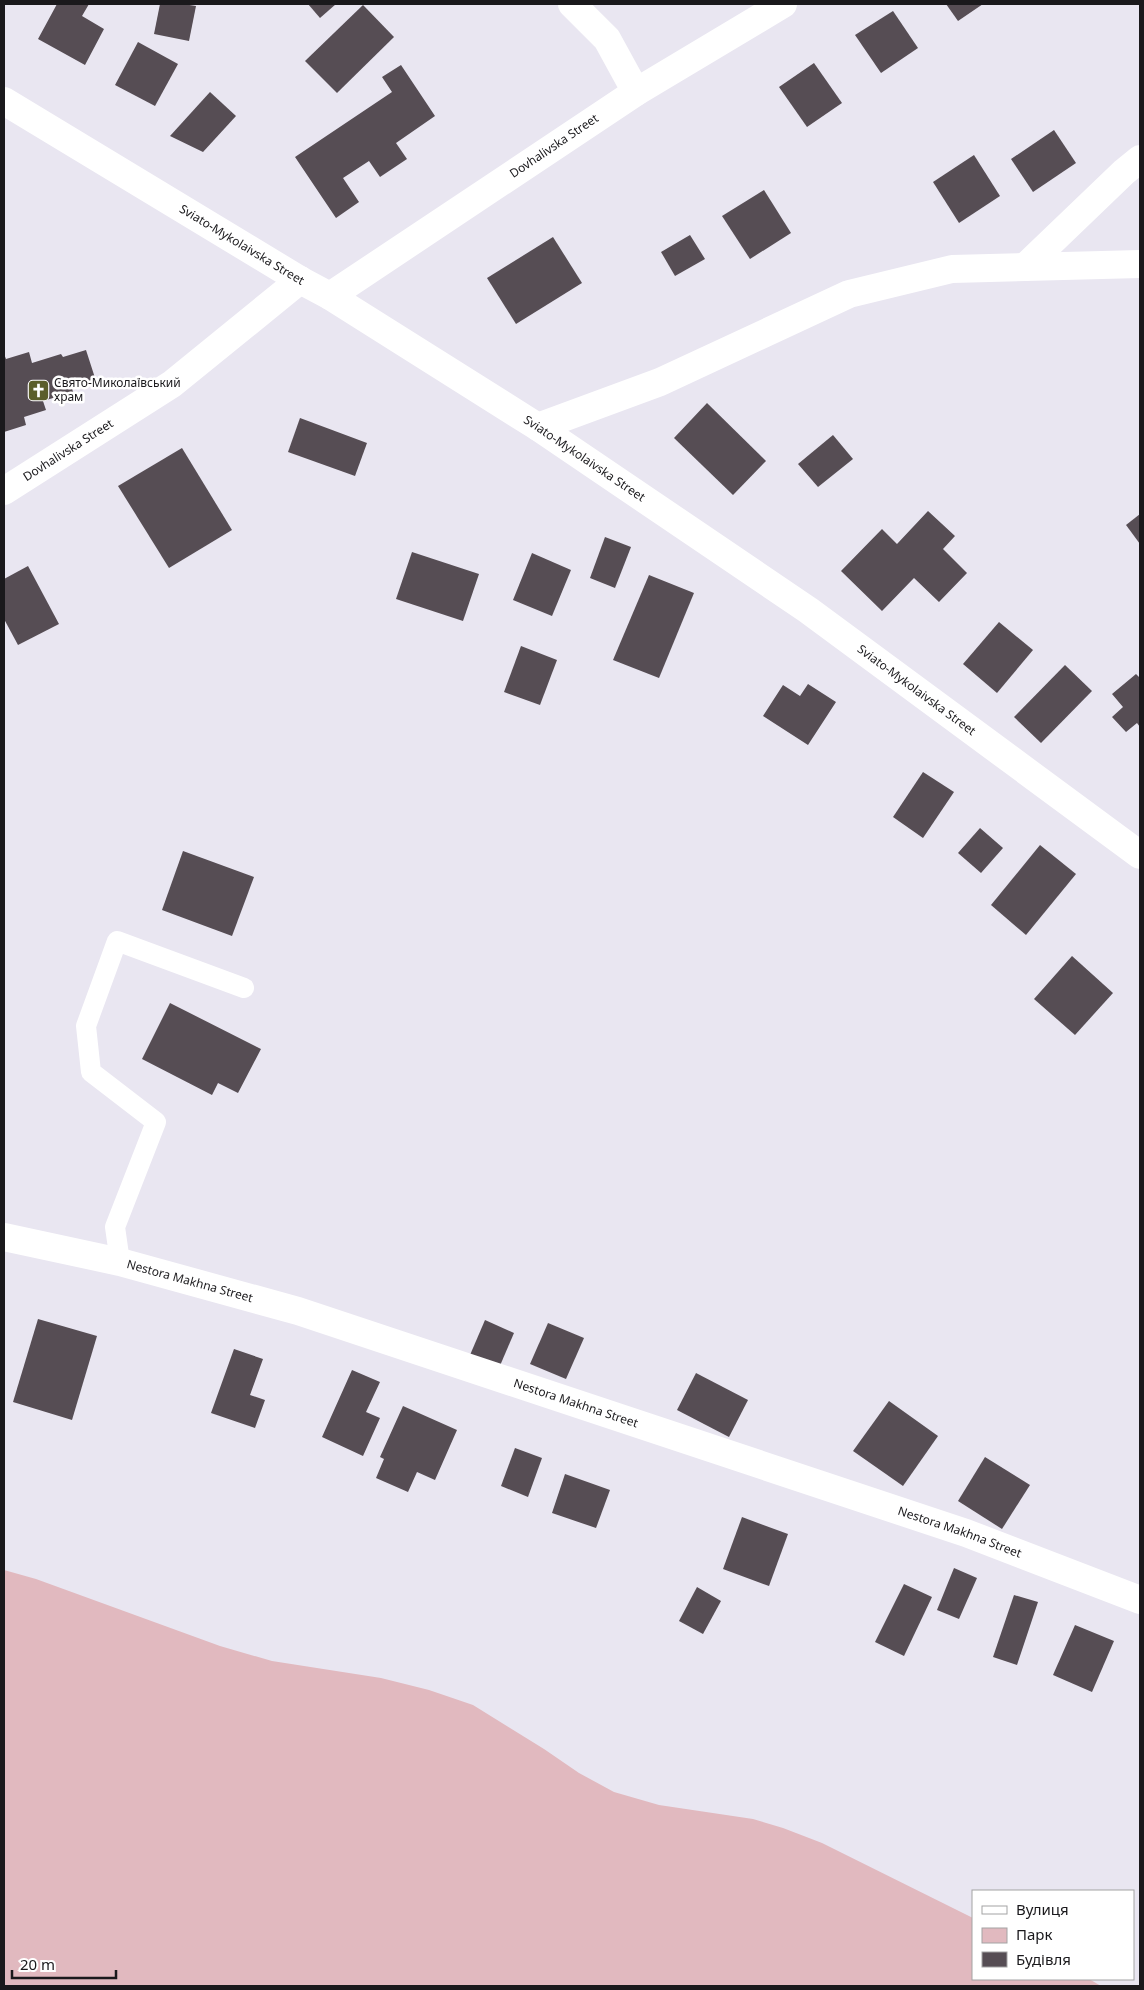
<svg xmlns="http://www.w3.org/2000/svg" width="1144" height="1990" viewBox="0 0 1144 1990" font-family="'Noto Sans',sans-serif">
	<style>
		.green { fill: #e1b9bf }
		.building { fill: #564d54 }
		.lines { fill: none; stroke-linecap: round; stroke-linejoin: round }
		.lane { stroke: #fff; stroke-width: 20 }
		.street { stroke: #fff; stroke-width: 28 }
		.secondary { stroke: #fff; stroke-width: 28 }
		.labels { text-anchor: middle; stroke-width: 5; stroke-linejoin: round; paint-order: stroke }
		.street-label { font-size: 12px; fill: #1a191c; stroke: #fff }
		.poi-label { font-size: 12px; fill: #1a191c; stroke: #fff; text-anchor: start }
	</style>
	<rect width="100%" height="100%" fill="#e9e6f1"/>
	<polygon class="green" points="4,1570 36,1579 220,1646 272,1661 381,1678 429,1690 473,1705 544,1749 579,1773 614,1792 659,1805 753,1819 783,1828 822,1843 973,1918 973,1979 1089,1979 1101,1986 4,1986"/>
	<g class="building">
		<polygon points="57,4 89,4 82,16 104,29 85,65 38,39"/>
		<polygon points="160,4 183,4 196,6 189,41 154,34"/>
		<polygon points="308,4 336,4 320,18"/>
		<polygon points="946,4 983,4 958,21"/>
		<polygon points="363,5 394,37 337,93 305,61"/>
		<polygon points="893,11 918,48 881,73 855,35"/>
		<polygon points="138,42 178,64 155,106 115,85"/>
		<polygon points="814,63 842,103 807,127 779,87"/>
		<polygon points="401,65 435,116 396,143 407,159 380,177 369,161 343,178 359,202 336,218 295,157 392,92 382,77"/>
		<polygon points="210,92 236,116 203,152 170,136"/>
		<polygon points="1054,130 1076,163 1033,192 1011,159"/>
		<polygon points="974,155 1000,196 959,223 933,182"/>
		<polygon points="764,190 791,233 750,259 722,216"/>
		<polygon points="690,235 705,259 675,276 661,252"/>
		<polygon points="553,237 582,283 516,324 487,278"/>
		<polygon points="86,350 96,381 72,388 73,392 43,401 46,410 24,417 26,425 4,432 4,354 6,359 29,352 32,363 61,354 63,357"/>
		<polygon points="707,403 766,461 733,495 674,438"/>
		<polygon points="300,418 367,443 355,476 288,452"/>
		<polygon points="833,435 853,459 818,487 798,464"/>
		<polygon points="182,448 232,530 169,568 118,486"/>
		<polygon points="928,511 955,536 943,549 967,573 939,602 914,578 882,611 841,571 882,529 897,544"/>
		<polygon points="1140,514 1140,544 1126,525"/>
		<polygon points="605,537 631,547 615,588 590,578"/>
		<polygon points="412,552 479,574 463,621 396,599"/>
		<polygon points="532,553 571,570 552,616 513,600"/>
		<polygon points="28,566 59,624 18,645 4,619 4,579"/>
		<polygon points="649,575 694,593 659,678 613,660"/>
		<polygon points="999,622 1033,650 997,693 963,664"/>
		<polygon points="521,646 557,660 540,705 504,692"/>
		<polygon points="1065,665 1092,691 1041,743 1014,717"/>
		<polygon points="1136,674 1140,678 1140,727 1137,723 1126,732 1112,717 1123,707 1112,694"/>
		<polygon points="808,684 836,702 808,745 763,716 783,685 800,696"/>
		<polygon points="923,772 954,792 923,838 893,817"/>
		<polygon points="980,828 1003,848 981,873 958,853"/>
		<polygon points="1040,845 1076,874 1026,935 991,905"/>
		<polygon points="183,851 254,877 232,936 162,910"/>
		<polygon points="1072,956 1113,993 1075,1035 1034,999"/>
		<polygon points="170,1003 261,1049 238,1093 218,1083 212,1095 142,1059"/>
		<polygon points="38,1319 97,1336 72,1420 13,1402"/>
		<polygon points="485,1320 514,1333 499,1368 470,1355"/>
		<polygon points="548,1323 584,1338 566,1379 530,1364"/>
		<polygon points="234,1349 263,1359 250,1395 265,1400 255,1428 211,1413"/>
		<polygon points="352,1370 380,1382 366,1412 380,1418 363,1456 322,1437"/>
		<polygon points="696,1373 748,1400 729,1437 677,1410"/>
		<polygon points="889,1401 938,1436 903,1486 853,1451"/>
		<polygon points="403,1406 457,1430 435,1480 417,1472 408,1492 376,1478 384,1459 380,1457"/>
		<polygon points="515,1448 542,1458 528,1497 501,1486"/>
		<polygon points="985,1457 1030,1485 1002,1529 958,1501"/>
		<polygon points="565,1474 610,1490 596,1528 552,1513"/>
		<polygon points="742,1517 788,1534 769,1586 723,1569"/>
		<polygon points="954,1568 977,1578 959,1619 937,1610"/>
		<polygon points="904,1584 932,1597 904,1656 875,1642"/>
		<polygon points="697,1587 721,1601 703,1634 679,1621"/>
		<polygon points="1014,1595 1038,1602 1017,1665 993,1657"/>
		<polygon points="1075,1625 1114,1641 1092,1692 1053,1675"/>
	</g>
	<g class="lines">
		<polyline class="lane" points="120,1262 115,1227 156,1122 91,1072 86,1026 117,941 244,988"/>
		<g class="street">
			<polyline points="572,4 607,39 636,92"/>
			<path id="s1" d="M4,101L300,280L330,296"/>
			<polyline points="1025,267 1124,172 1140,159"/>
			<polyline points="538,427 660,382 849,294 952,269 1140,264"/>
			<path id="s2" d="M4,491L172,384L300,280"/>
			<path id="s3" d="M4,1237L120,1262L298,1311L966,1533L1140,1600"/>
		</g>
		<path class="secondary" id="s4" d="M783,4L636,92L330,296L538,427L808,610L1140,855"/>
	</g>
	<defs>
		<symbol id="church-square" viewBox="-11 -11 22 22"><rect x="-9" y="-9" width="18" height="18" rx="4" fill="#5b5e2b" stroke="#fff"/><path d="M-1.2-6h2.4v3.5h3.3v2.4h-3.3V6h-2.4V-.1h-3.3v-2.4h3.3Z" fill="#fff"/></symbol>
	</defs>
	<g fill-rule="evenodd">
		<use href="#church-square" x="26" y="378" width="25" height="25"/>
	</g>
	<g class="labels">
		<g class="street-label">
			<text transform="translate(554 146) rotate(-34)" y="4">Dovhalivska Street</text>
			<text dy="4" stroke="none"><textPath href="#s1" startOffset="278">Sviato-Mykolaivska Street</textPath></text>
			<text dy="4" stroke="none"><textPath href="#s2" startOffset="76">Dovhalivska Street</textPath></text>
			<text dy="4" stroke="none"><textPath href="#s4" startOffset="841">Sviato-Mykolaivska Street</textPath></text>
			<text dy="4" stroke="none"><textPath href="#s4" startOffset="1246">Sviato-Mykolaivska Street</textPath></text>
			<text dy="4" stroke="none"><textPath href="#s3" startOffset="191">Nestora Makhna Street</textPath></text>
			<text dy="4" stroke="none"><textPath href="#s3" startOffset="596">Nestora Makhna Street</textPath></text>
			<text dy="4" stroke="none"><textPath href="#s3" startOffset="1001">Nestora Makhna Street</textPath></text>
		</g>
		<g class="poi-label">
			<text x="54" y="387">Свято-Миколаївський<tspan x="54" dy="14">храм</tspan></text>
		</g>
	</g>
	<rect width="1144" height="1990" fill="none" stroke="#1a191c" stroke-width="10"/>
	<rect x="972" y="1890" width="162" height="90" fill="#ffffff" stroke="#a3a3a4"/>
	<rect x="982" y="1906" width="25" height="8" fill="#ffffff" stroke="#a3a3a4"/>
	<text x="1016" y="1915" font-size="15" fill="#1a191c">Вулиця</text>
	<rect x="982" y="1928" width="25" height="15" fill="#e1b9bf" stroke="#a3a3a4"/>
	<text x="1016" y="1940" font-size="15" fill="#1a191c">Парк</text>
	<rect x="982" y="1952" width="25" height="15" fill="#564d54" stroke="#a3a3a4"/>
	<text x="1016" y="1965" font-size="15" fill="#1a191c">Будівля</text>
	<path d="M12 1970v8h104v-8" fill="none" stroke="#1a191c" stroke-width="2.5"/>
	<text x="20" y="1970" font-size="15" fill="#1a191c" stroke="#ffffff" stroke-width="4" paint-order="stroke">20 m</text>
</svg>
